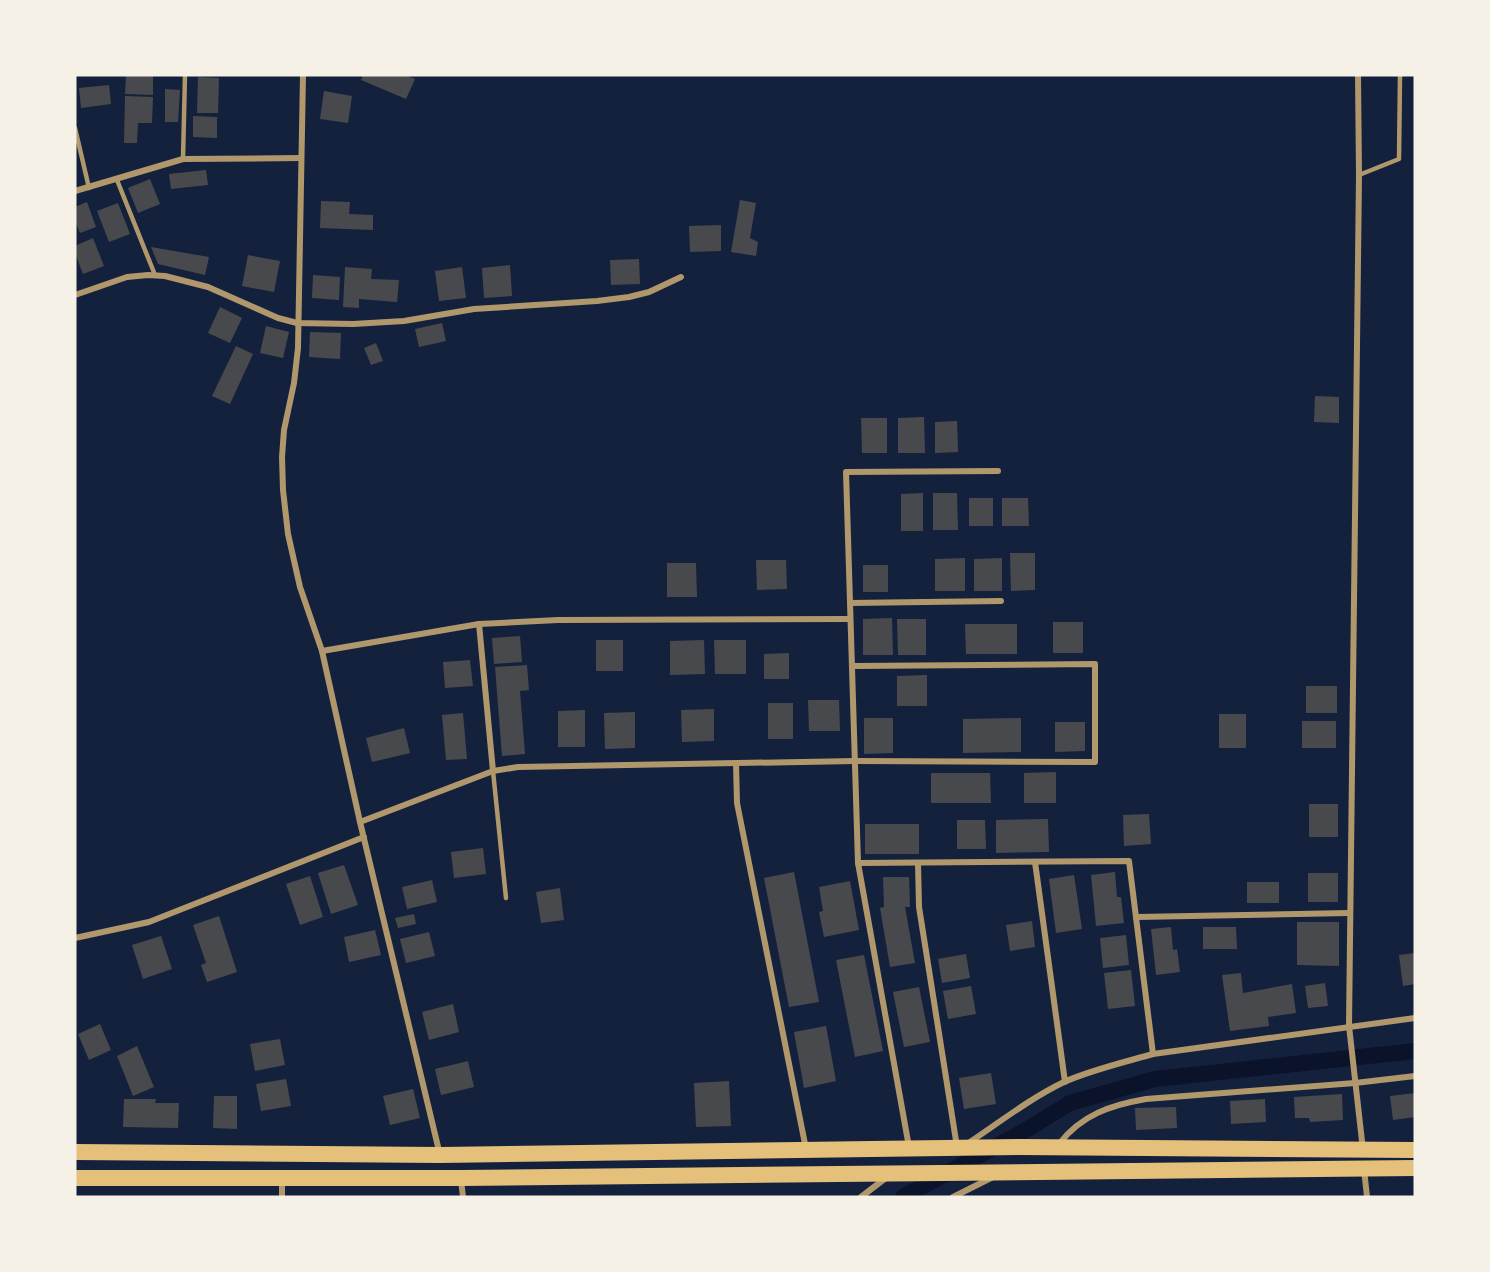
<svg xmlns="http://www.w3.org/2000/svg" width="1490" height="1272" viewBox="0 0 1490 1272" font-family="'Work Sans',sans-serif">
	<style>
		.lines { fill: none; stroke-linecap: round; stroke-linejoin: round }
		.canal { stroke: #0b132b; stroke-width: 16 }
		.building { fill: #48494c }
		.service { stroke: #b1986c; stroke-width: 4.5 }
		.minor { stroke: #b1986c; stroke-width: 6 }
		.trunk { stroke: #e5c07b; stroke-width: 16 }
	</style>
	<rect width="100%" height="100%" fill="#14213d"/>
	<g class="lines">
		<polyline class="canal" points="903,1197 1026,1130 1070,1103 1155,1079 1415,1051"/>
	</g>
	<g class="building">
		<polygon points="126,75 153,75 153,95 125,94"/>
		<polygon points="363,75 405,75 415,79 406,99 361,80"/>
		<polygon points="198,77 219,78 218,113 197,113"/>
		<polygon points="109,85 111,104 81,108 79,88"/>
		<polygon points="165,89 180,90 178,122 165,122"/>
		<polygon points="324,91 352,96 348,123 320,119"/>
		<polygon points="125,96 153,97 152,123 138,123 137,143 124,143"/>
		<polygon points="193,116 217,117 217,138 193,137"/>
		<polygon points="206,170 208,185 171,189 169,174"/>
		<polygon points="150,179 160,204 138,213 128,188"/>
		<polygon points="740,200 756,203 750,238 758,242 756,256 731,252"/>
		<polygon points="321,201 350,202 349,214 373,215 373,230 320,228"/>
		<polygon points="87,202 96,227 80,233 75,221 75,207"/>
		<polygon points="118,203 130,234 109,242 97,211"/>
		<polygon points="721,225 721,251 690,252 689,226"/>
		<polygon points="93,238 104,266 83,274 75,253 75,246"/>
		<polygon points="151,247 209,257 205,275 158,264"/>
		<polygon points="248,255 280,261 274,292 242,286"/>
		<polygon points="639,259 640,284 611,285 610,260"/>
		<polygon points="510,265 512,296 484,298 482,268"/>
		<polygon points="345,267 372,269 371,279 399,280 397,302 359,299 359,308 343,307"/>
		<polygon points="462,267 466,298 439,301 435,271"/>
		<polygon points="313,275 340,277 339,300 312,298"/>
		<polygon points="220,307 242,318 230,343 208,333"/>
		<polygon points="442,323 446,341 419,347 415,329"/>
		<polygon points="266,326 289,332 283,358 260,353"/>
		<polygon points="310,332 341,333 340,359 309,357"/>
		<polygon points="376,343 383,361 371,365 364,348"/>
		<polygon points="236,346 253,354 230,404 212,396"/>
		<polygon points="1315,396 1339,397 1339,423 1314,422"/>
		<polygon points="924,417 925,453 898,453 898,418"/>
		<polygon points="861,418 887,418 887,453 862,453"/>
		<polygon points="957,421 958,452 935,453 935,422"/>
		<polygon points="923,493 923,531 901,531 901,494"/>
		<polygon points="933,493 957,493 958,530 933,530"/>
		<rect x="969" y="498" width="24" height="28"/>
		<polygon points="1002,498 1028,498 1029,526 1002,526"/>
		<polygon points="1010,553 1035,553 1035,590 1011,591"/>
		<polygon points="965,558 965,591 935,591 935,559"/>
		<polygon points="1002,558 1002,591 974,591 974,559"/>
		<polygon points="756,560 786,560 787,589 757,590"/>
		<polygon points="667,563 696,563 697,597 667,597"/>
		<rect x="863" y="565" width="25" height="27"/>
		<polygon points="892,618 893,655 863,655 863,619"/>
		<polygon points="897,619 926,619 926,655 898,655"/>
		<rect x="1053" y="622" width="30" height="31"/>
		<polygon points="965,624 1017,624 1017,654 966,654"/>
		<polygon points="520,636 522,662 494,664 492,638"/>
		<rect x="596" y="640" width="27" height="31"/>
		<polygon points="704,640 705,674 670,675 670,641"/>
		<polygon points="714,640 746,640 746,674 715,674"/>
		<polygon points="789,653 789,679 764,679 764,654"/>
		<polygon points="470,660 473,686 445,688 443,662"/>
		<polygon points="527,665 529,690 520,691 525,754 502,756 495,667"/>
		<polygon points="927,675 927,706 897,706 897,676"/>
		<rect x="1306" y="686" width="31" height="27"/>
		<polygon points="808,700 839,700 840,731 809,731"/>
		<rect x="768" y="703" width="25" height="36"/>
		<polygon points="714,709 714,741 682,742 681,710"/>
		<polygon points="585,710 585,747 558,747 558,711"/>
		<polygon points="635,712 635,748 605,749 604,713"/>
		<polygon points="463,713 467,759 446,760 442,715"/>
		<rect x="1219" y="714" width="27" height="34"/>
		<polygon points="864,718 893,718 893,753 864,754"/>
		<polygon points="1021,718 1021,752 963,753 963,719"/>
		<rect x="1302" y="721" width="34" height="27"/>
		<polygon points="1055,722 1085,722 1085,751 1055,752"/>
		<polygon points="404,728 410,753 372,762 366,738"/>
		<polygon points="1056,772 1056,803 1024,803 1024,773"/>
		<polygon points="931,773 990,773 991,803 931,803"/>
		<rect x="1309" y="804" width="29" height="33"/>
		<polygon points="1149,814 1151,844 1124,846 1123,815"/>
		<polygon points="1048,819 1049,852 996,853 996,820"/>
		<polygon points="957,820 985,820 986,849 957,849"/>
		<rect x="865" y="824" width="54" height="30"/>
		<polygon points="483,848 486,874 454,878 451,852"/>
		<polygon points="344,865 358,905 331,914 318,873"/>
		<polygon points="794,872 819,1002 789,1007 764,878"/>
		<polygon points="1115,872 1117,897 1121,897 1124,923 1096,926 1091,875"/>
		<rect x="1308" y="873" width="30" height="29"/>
		<polygon points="1074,875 1082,929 1056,933 1049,879"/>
		<polygon points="310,876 323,917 300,925 286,884"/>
		<polygon points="883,877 909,877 910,907 905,907 915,963 890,967 880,908 884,907"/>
		<polygon points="432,880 437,902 407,909 402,887"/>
		<polygon points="850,881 859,930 824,937 819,912 823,911 819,887"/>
		<rect x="1247" y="882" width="32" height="21"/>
		<polygon points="560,888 564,920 541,923 536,892"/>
		<polygon points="414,914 416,924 398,928 395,918"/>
		<polygon points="219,916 237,972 207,982 201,965 206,963 193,925"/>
		<polygon points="1032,921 1035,947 1010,951 1006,925"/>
		<polygon points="1297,922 1339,922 1339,966 1297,965"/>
		<polygon points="1171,927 1173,950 1177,949 1180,972 1156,975 1151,929"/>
		<polygon points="1203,927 1236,927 1237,949 1203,949"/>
		<polygon points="375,930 381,955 349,962 344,937"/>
		<polygon points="429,932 435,956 406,963 400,939"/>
		<polygon points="1126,935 1129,965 1103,968 1100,938"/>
		<polygon points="161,936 172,969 143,979 132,945"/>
		<polygon points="1415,953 1415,984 1403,986 1399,955"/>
		<polygon points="966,954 970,978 942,983 938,959"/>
		<polygon points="864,955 883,1051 855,1057 836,960"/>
		<polygon points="1131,970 1135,1006 1108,1009 1104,973"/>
		<polygon points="1241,973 1243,993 1292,984 1296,1013 1268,1017 1269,1026 1230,1031 1222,975"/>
		<polygon points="1325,983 1328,1006 1308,1008 1305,986"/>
		<polygon points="971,986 976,1014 948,1019 943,991"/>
		<polygon points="919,987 930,1042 904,1047 893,992"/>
		<polygon points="453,1004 459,1032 429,1040 422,1012"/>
		<polygon points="100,1024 111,1050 89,1060 78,1034"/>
		<polygon points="826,1026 836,1081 804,1088 794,1032"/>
		<polygon points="280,1039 285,1065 255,1071 250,1044"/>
		<polygon points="137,1046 154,1087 133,1096 117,1056"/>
		<polygon points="468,1061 474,1087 441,1095 435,1069"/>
		<polygon points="991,1073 996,1104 964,1109 959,1078"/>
		<polygon points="286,1079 291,1106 261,1111 256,1084"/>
		<polygon points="729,1081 731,1126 696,1127 694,1083"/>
		<polygon points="413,1089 420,1118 390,1125 383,1096"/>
		<polygon points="1415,1093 1415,1117 1393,1120 1390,1096"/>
		<polygon points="1342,1094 1343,1120 1310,1122 1309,1118 1295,1118 1294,1097"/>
		<polygon points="214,1096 237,1096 237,1129 213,1128"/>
		<polygon points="124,1099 156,1099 155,1103 179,1103 178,1128 123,1127"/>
		<polygon points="1265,1099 1266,1122 1231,1124 1230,1101"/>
		<polygon points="1176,1107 1177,1128 1136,1130 1135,1108"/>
	</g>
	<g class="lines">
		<g class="service">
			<polyline points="75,128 89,188"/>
			<polyline points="183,159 185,75"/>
			<polyline points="1359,175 1399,159 1400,75"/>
			<polyline points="117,180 155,275"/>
			<polyline points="493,771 506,898"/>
		</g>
		<g class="minor">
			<polyline points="303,75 298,348 294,383 284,430 282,457 283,490 288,534 300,587 322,651 360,822 440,1155"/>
			<polyline points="1358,75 1359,175 1349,1026 1363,1150"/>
			<polyline points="75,191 183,159 301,158"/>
			<polyline points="75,295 127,277 148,275 165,276 208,287 278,318 297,323 353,324 404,321 474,309 597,301 629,297 649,292 681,277"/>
			<polyline points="850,603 1001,601"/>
			<polyline points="479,624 493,771"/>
			<polyline points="322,651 479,624 558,620 850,619"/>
			<polyline points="736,763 737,803 806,1149"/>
			<polyline points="360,822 493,771 518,767 855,761 1095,762 1095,664 852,666"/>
			<polyline points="1035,862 1065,1082"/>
			<polyline points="858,863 1129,861 1153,1054"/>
			<polyline points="918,863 919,907 957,1147"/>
			<polyline points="1136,917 1350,913"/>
			<polyline points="75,938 149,922 364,837"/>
			<path d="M970,1142C1001,1121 1031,1098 1064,1082C1091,1070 1125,1062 1153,1054L1415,1018"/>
			<path d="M1059,1144C1081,1115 1111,1105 1146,1099L1355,1083L1415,1076"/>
			<polyline points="909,1147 858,863 846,472 998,471"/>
			<polyline points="1364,1169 1367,1197"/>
			<polyline points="282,1179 282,1197"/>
			<polyline points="461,1180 463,1197"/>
			<polyline points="861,1197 887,1177"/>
			<polyline points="953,1197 991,1178"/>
		</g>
		<g class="trunk">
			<polyline points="75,1152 440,1155 1019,1147 1415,1150"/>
			<polyline points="75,1178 461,1178 1415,1168"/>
		</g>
	</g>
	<rect width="1490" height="1272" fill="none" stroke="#f6f1e7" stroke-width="153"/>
</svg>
